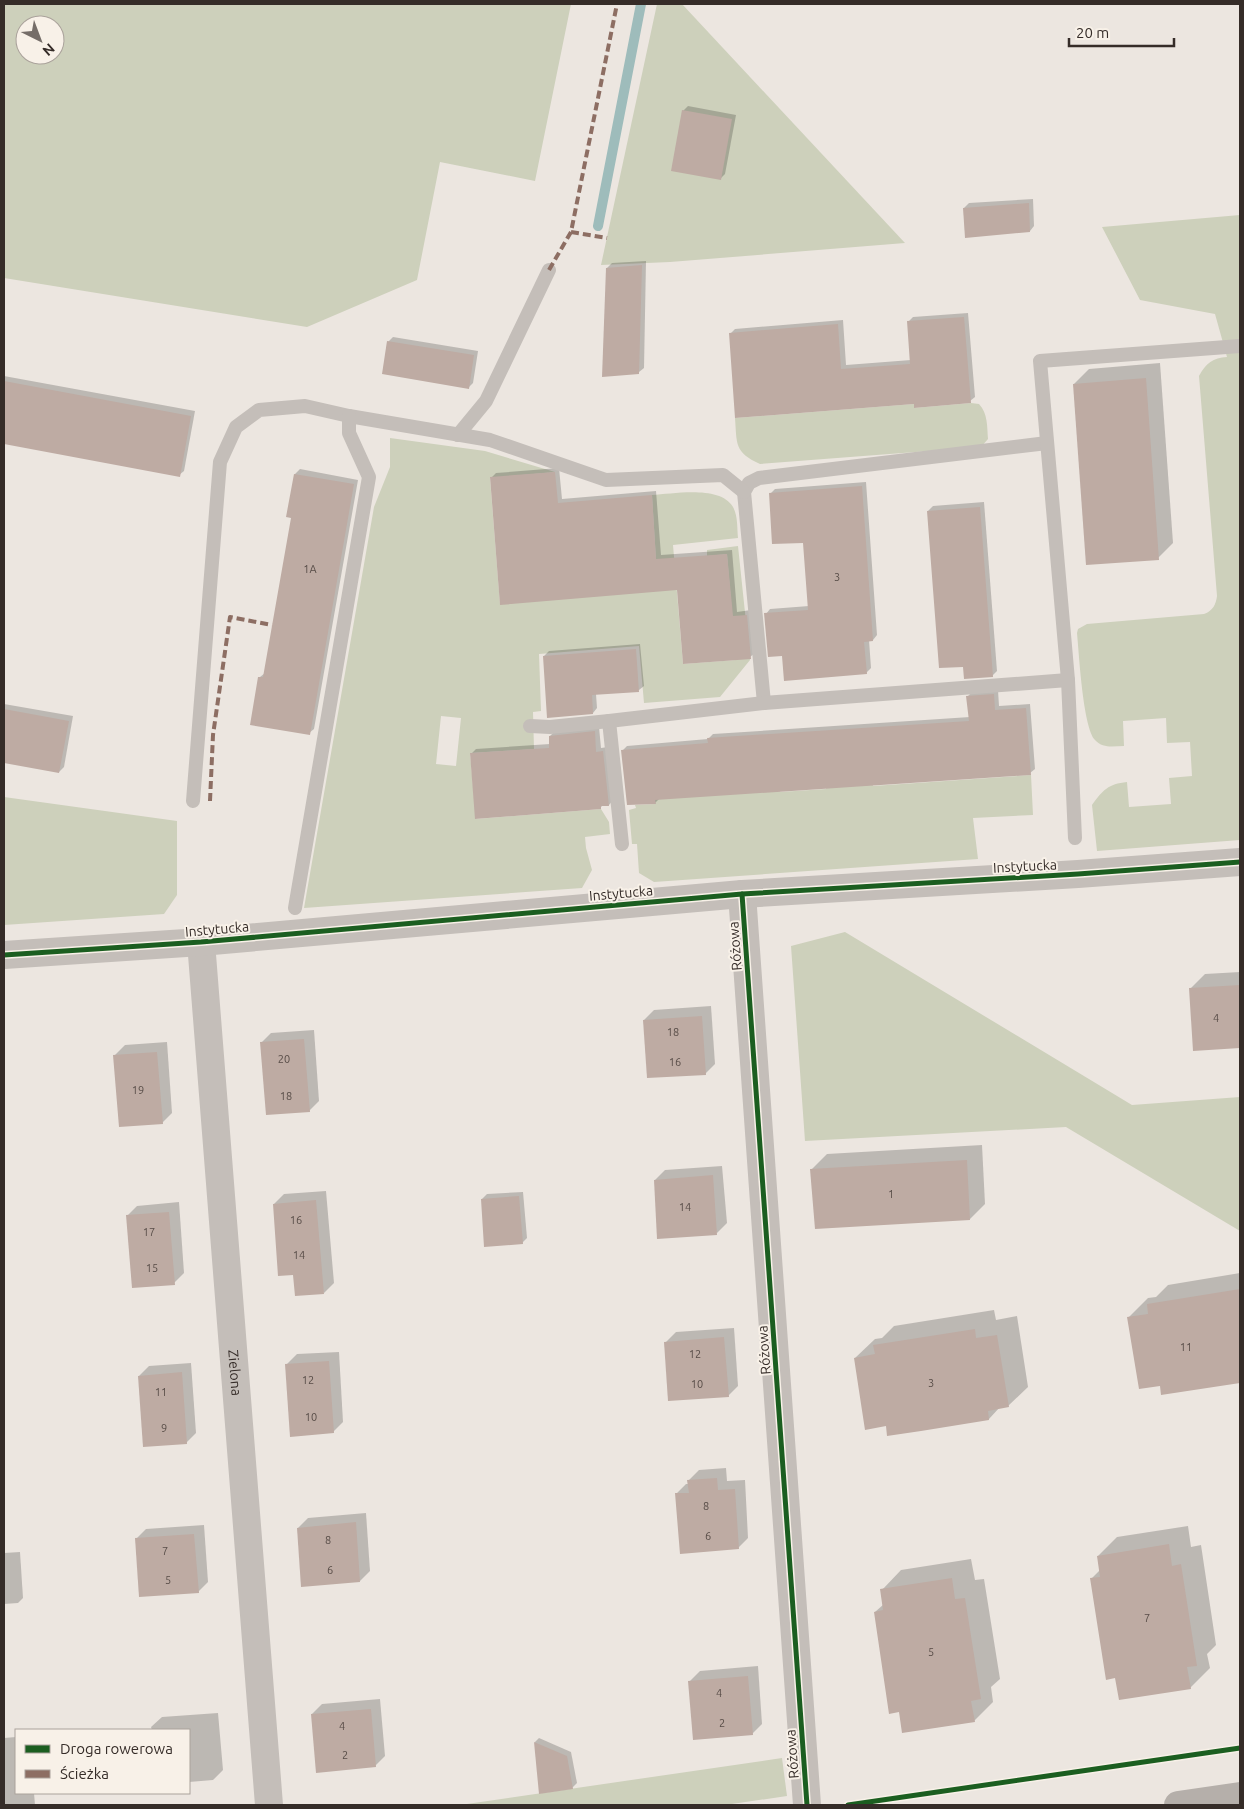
<svg xmlns="http://www.w3.org/2000/svg" width="1244" height="1809" viewBox="0 0 1244 1809" font-family="Ubuntu,sans-serif">
	<style>
		.green { fill: #cdd0bb; fill-rule: evenodd }
		.shadow { fill: #0003 }
		.lines { fill: none; stroke-linecap: round; stroke-linejoin: round }
		.stream { stroke: #9ebcbb; stroke-width: 10 }
		.building { fill: #beaba3 }
		.service { stroke: #c4beb9; stroke-width: 14 }
		.minor { stroke: #c4beb9; stroke-width: 28 }
		.secondary { stroke: #b5afaa; stroke-width: 28 }
		.quiet { stroke: #8d6e63; stroke-width: 4; stroke-dasharray: 8 4; stroke-linecap: butt }
		.cycleway-casing { stroke: #f8f1e8; stroke-width: 8 }
		.cycleway { stroke: #1b5e20; stroke-width: 5 }
		.labels { text-anchor: middle; stroke-width: 4; stroke-linejoin: round; paint-order: stroke }
		.number-label { font-size: 11px; fill: #574c47 }
		.street-label { font-size: 14px; fill: #352c28; stroke: #f8f1e8 }
	</style>
	<rect width="100%" height="100%" fill="#ece6e0"/>
	<g class="green">
		<path d="M4,4H571L535,181L440,162L417,280L307,327L4,278ZM25,25H55V55H25Z"/>
		<polygon points="657,4 682,4 905,243 670,262 601,265"/>
		<path d="M1240,215V840L1097,851L1092,805C1103,790 1108,784 1127,782L1129,807L1171,804L1169,778L1192,776L1190,742L1167,743L1166,718L1123,721L1124,746C1114,746 1103,749 1095,740C1083,727 1079,654 1077,633L1078,629L1087,624L1204,614C1213,611 1216,604 1217,596L1199,376C1206,363 1213,358 1227,357L1215,314L1140,300L1102,227Z"/>
		<path d="M971,403L979,404C988,414 987,426 988,439L981,447L760,464C734,452 737,444 735,418L914,404V408Z"/>
		<path d="M390,438L485,451L555,472L490,478L500,604L656,560L652,495C674,494 720,485 733,507C738,516 737,528 738,538L673,545L683,664L736,660L727,554L707,556V550L738,546L750,660L720,697L644,703L639,646L539,654L541,711L533,712L534,749L470,753L476,819L601,809L609,822L610,834L585,837L586,848L592,870L582,888L304,908L374,507L390,467ZM441,716L461,718L456,766L436,764Z"/>
		<polygon points="1031,775 1033,815 973,818 978,859 654,882 639,873 637,844 632,844 629,810 636,808 635,805 655,804 655,797 779,790 780,792 826,789 826,786 873,782 873,786"/>
		<polygon points="4,797 177,821 177,895 164,914 4,925"/>
		<polygon points="845,932 1132,1105 1240,1097 1240,1231 1066,1127 805,1141 791,946"/>
		<polygon points="782,1758 787,1796 725,1805 460,1805"/>
	</g>
	<g class="shadow">
		<polygon points="688,106 736,115 725,174 721,178 683,111"/>
		<polygon points="1033,199 1034,226 1030,231 964,208 969,203"/>
		<polygon points="646,261 644,368 639,372 607,268 612,263"/>
		<polygon points="968,313 975,397 970,401 915,403 730,334 735,329 843,320 846,365 911,360 908,322 913,317"/>
		<polygon points="393,337 478,351 473,383 468,388 388,342"/>
		<polygon points="1160,363 1173,543 1158,558 1074,384 1089,369"/>
		<polygon points="4,376 195,411 184,471 179,475 4,443"/>
		<polygon points="559,468 562,499 656,491 661,555 732,550 737,612 751,610 755,653 750,657 678,588 491,478 496,473"/>
		<polygon points="300,469 358,480 314,729 309,733 260,677 265,673 292,517 288,516 295,474"/>
		<polygon points="866,482 877,635 873,640 869,640 871,668 866,673 783,655 766,614 770,609 809,606 804,541 770,494 775,489"/>
		<polygon points="984,502 997,671 992,676 964,666 928,511 933,506"/>
		<polygon points="640,644 644,686 639,690 596,694 597,708 593,713 544,656 549,651"/>
		<polygon points="998,690 999,706 1030,704 1035,769 1030,773 660,798 655,803 622,751 627,746 708,739 713,734 970,717 967,697 972,692"/>
		<polygon points="4,704 73,716 64,767 59,772 4,762"/>
		<polygon points="599,727 601,748 608,747 613,800 609,805 603,805 600,808 471,754 476,749 550,744 550,736 555,731"/>
		<polygon points="1240,972 1240,1047 1194,1050 1190,989 1205,974"/>
		<polygon points="711,1006 715,1064 705,1074 644,1020 654,1010"/>
		<polygon points="314,1030 319,1101 309,1111 261,1043 271,1033"/>
		<polygon points="167,1042 172,1113 162,1123 115,1055 125,1045"/>
		<polygon points="982,1145 985,1204 970,1219 812,1169 827,1154"/>
		<polygon points="722,1166 727,1223 717,1233 655,1180 665,1170"/>
		<polygon points="326,1191 334,1283 324,1293 274,1204 284,1194"/>
		<polygon points="523,1192 527,1238 522,1243 482,1199 487,1194"/>
		<polygon points="179,1202 184,1273 174,1283 127,1216 137,1206"/>
		<polygon points="1240,1273 1240,1382 1162,1394 1161,1384 1129,1317 1148,1298 1156,1297 1168,1285"/>
		<polygon points="994,1310 996,1320 1017,1316 1028,1387 1008,1406 1000,1407 989,1419 887,1425 855,1358 875,1339 882,1338 894,1326"/>
		<polygon points="734,1328 738,1386 728,1396 666,1342 676,1332"/>
		<polygon points="339,1352 343,1422 333,1432 287,1364 297,1354"/>
		<polygon points="191,1363 196,1433 186,1443 139,1376 149,1366"/>
		<polygon points="726,1468 727,1481 745,1480 748,1538 738,1548 676,1494 686,1484 689,1484 689,1480 699,1470"/>
		<polygon points="366,1513 370,1571 360,1581 298,1528 308,1518"/>
		<polygon points="204,1525 208,1582 198,1592 136,1539 146,1529"/>
		<polygon points="1188,1526 1191,1547 1201,1545 1216,1645 1207,1654 1210,1668 1190,1688 1116,1677 1091,1579 1100,1570 1098,1556 1117,1537"/>
		<polygon points="20,1552 23,1598 18,1603 4,1604 4,1553"/>
		<polygon points="971,1559 975,1580 984,1579 1000,1679 991,1687 993,1702 974,1721 900,1710 875,1612 884,1604 882,1590 901,1570"/>
		<polygon points="758,1666 762,1724 752,1734 690,1681 700,1671"/>
		<polygon points="380,1699 385,1756 375,1766 312,1714 322,1704"/>
		<polygon points="218,1713 223,1770 213,1780 189,1782 189,1730 152,1730 151,1727 162,1717"/>
		<polygon points="16,1737 16,1793 34,1793 35,1805 4,1805 4,1738"/>
		<polygon points="539,1738 571,1752 577,1783 572,1788 540,1793 535,1742"/>
	</g>
	<g class="lines">
		<polyline class="stream" points="598,226 641,4"/>
	</g>
	<g class="building">
		<polygon points="682,110 732,119 721,180 671,171"/>
		<polygon points="1029,203 1030,232 965,238 963,208"/>
		<polygon points="642,265 639,374 602,377 606,268"/>
		<polygon points="964,317 971,403 914,408 914,404 735,418 729,333 838,324 841,369 910,364 907,321"/>
		<polygon points="387,341 474,355 469,389 382,374"/>
		<polygon points="1146,378 1159,560 1086,565 1073,384"/>
		<polygon points="4,381 191,416 180,477 4,444"/>
		<polygon points="555,472 558,503 652,495 656,559 727,554 733,616 747,615 751,659 683,664 677,590 500,605 490,477"/>
		<polygon points="294,474 354,484 310,735 250,725 258,677 263,677 291,518 286,517"/>
		<polygon points="862,486 873,641 864,642 867,674 784,681 782,656 768,657 764,613 808,610 803,543 772,544 769,493"/>
		<polygon points="980,507 993,677 964,679 963,667 939,668 927,511"/>
		<polygon points="636,649 639,692 592,695 593,714 547,718 543,656"/>
		<polygon points="994,694 995,710 1026,708 1031,775 655,800 656,804 627,805 621,750 708,743 707,738 969,721 966,696"/>
		<polygon points="4,709 69,721 59,773 4,763"/>
		<polygon points="595,731 596,752 603,751 609,806 601,806 601,809 475,819 470,753 549,748 549,736"/>
		<polygon points="1240,985 1240,1048 1193,1051 1189,988"/>
		<polygon points="702,1016 706,1075 647,1078 643,1020"/>
		<polygon points="304,1039 310,1112 266,1115 260,1042"/>
		<polygon points="157,1052 163,1124 119,1127 113,1055"/>
		<polygon points="967,1160 970,1220 815,1229 810,1169"/>
		<polygon points="713,1175 717,1235 657,1239 654,1180"/>
		<polygon points="519,1196 523,1244 484,1247 481,1199"/>
		<polygon points="316,1200 324,1294 295,1296 293,1275 278,1276 273,1204"/>
		<polygon points="169,1212 175,1285 132,1288 126,1215"/>
		<polygon points="1240,1289 1240,1383 1161,1395 1160,1386 1139,1389 1127,1317 1148,1314 1147,1304"/>
		<polygon points="975,1329 976,1338 997,1335 1009,1407 988,1411 989,1420 921,1431 887,1436 886,1426 865,1430 854,1358 875,1354 873,1345"/>
		<polygon points="724,1337 729,1397 668,1401 664,1342"/>
		<polygon points="329,1361 334,1433 290,1437 285,1364"/>
		<polygon points="182,1372 187,1444 143,1447 138,1376"/>
		<polygon points="717,1478 718,1490 735,1489 739,1549 680,1554 675,1493 689,1493 687,1480"/>
		<polygon points="356,1522 360,1582 301,1587 297,1528"/>
		<polygon points="194,1534 199,1593 139,1597 135,1538"/>
		<polygon points="1169,1544 1172,1566 1181,1564 1197,1666 1187,1667 1191,1689 1119,1700 1115,1678 1106,1680 1090,1578 1100,1577 1097,1556"/>
		<polygon points="952,1578 955,1599 965,1598 981,1699 971,1701 975,1722 902,1733 899,1712 889,1714 874,1612 883,1610 880,1589"/>
		<polygon points="748,1676 753,1735 693,1740 688,1681"/>
		<polygon points="371,1709 376,1767 316,1773 311,1714"/>
		<polygon points="534,1742 567,1756 573,1789 539,1794"/>
	</g>
	<g class="lines">
		<g class="service">
			<polyline points="458,435 486,401 549,270"/>
			<polyline points="764,703 744,492 749,483 759,478 1047,443"/>
			<polyline points="609,721 622,844"/>
			<polyline points="530,726 550,727 609,721 764,703 1068,680"/>
			<polyline points="193,801 220,462 236,427 259,410 305,406 349,416 490,440 606,480 723,475 744,492"/>
			<polyline points="1075,838 1068,680 1040,361 1240,346"/>
			<polyline points="295,908 369,477 349,433 349,416"/>
		</g>
		<g class="minor">
			<polyline points="742,894 807,1805"/>
			<path id="s1" d="M201,942L269,1805"/>
			<polyline points="4,955 201,942 742,894 1078,874 1240,862"/>
		</g>
		<polyline class="secondary" points="1178,1805 1240,1796"/>
		<g class="quiet">
			<polyline points="571,232 607,238"/>
			<polyline points="549,270 571,232 617,4"/>
			<polyline points="210,801 213,735 230,617 272,625"/>
		</g>
		<defs>
			<g id="cycleway">
				<polyline points="742,894 807,1805"/>
				<polyline points="4,955 201,942 742,894 1078,874 1240,862"/>
				<polyline points="848,1805 1240,1748"/>
			</g>
		</defs>
		<use href="#cycleway" class="cycleway-casing"/>
		<use href="#cycleway" class="cycleway"/>
	</g>
	<g class="labels">
		<g class="number-label">
			<text x="310" y="573">1A</text>
			<text x="837" y="581">3</text>
			<text x="1216" y="1022">4</text>
			<text x="673" y="1036">18</text>
			<text x="284" y="1063">20</text>
			<text x="675" y="1066">16</text>
			<text x="138" y="1094">19</text>
			<text x="286" y="1100">18</text>
			<text x="891" y="1198">1</text>
			<text x="685" y="1211">14</text>
			<text x="296" y="1224">16</text>
			<text x="149" y="1236">17</text>
			<text x="299" y="1259">14</text>
			<text x="152" y="1272">15</text>
			<text x="1186" y="1351">11</text>
			<text x="695" y="1358">12</text>
			<text x="308" y="1384">12</text>
			<text x="931" y="1387">3</text>
			<text x="697" y="1388">10</text>
			<text x="161" y="1396">11</text>
			<text x="311" y="1421">10</text>
			<text x="164" y="1432">9</text>
			<text x="706" y="1510">8</text>
			<text x="708" y="1540">6</text>
			<text x="328" y="1544">8</text>
			<text x="165" y="1555">7</text>
			<text x="330" y="1574">6</text>
			<text x="168" y="1584">5</text>
			<text x="1147" y="1622">7</text>
			<text x="931" y="1656">5</text>
			<text x="719" y="1697">4</text>
			<text x="722" y="1727">2</text>
			<text x="342" y="1730">4</text>
			<text x="345" y="1759">2</text>
		</g>
		<g class="street-label">
			<text transform="translate(1025 866) rotate(-3)" y="5">Instytucka</text>
			<text transform="translate(621 893) rotate(-5)" y="5">Instytucka</text>
			<text transform="translate(217 929) rotate(-5)" y="5">Instytucka</text>
			<text transform="translate(735 946) rotate(-94)" y="5">Różowa</text>
			<text transform="translate(764 1350) rotate(-94)" y="5">Różowa</text>
			<text dy="5" stroke="none"><textPath href="#s1" startOffset="432">Zielona</textPath></text>
			<text transform="translate(792 1754) rotate(-94)" y="5">Różowa</text>
		</g>
	</g>
	<rect width="1244" height="1809" fill="none" stroke="#352c28" stroke-width="10"/>
	<rect x="15" y="1729" width="175" height="65" fill="#f8f1e8" stroke="#aaa29b"/>
	<rect x="25" y="1745" width="25" height="8" fill="#1b5e20" stroke="#aaa29b"/>
	<text x="60" y="1754" font-size="15" fill="#352c28">Droga rowerowa</text>
	<rect x="25" y="1770" width="25" height="8" fill="#8d6e63" stroke="#aaa29b"/>
	<text x="60" y="1779" font-size="15" fill="#352c28">Ścieżka</text>
	<g transform="translate(40 40) rotate(138)"><circle r="24" fill="#f8f1e8" stroke="#aaa29b"/>
	<path d="M0-4L9 19L0 12L-9 19Z" fill="#756d68"/>
	<text y="-8" font-size="14" font-weight="bold" text-anchor="middle" fill="#352c28">N</text>
	</g>
	<path d="M1069 38v8h105v-8" fill="none" stroke="#352c28" stroke-width="2.5"/>
	<text x="1076" y="38" font-size="15" fill="#352c28" stroke="#f8f1e8" stroke-width="4" paint-order="stroke">20 m</text>
</svg>
